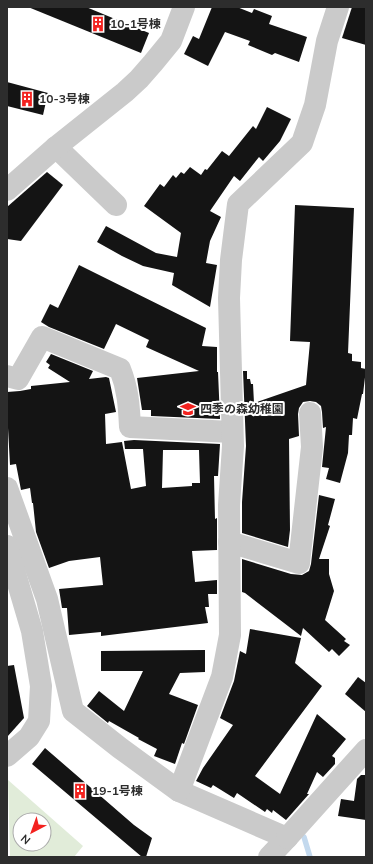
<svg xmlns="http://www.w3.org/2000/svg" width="373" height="864" viewBox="0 0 373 864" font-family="Mulish,'Noto Sans JP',sans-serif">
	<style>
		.green { fill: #e1ecd9; fill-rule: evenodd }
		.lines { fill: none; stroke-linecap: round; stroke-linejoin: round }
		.stream { stroke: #c3d9ee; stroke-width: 5.5 }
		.building { fill: #141414; fill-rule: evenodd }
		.minor { stroke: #cacaca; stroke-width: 22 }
		.labels { text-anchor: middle; stroke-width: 4; stroke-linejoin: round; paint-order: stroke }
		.poi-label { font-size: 12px; font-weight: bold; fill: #2d2d2d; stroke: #fff; text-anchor: start }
	</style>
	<rect width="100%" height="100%" fill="#fff"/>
	<path class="green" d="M8,780L83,846L74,857H10ZM20,820H44V844H20Z"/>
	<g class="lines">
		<polyline class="stream" points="304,837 310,857"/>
	</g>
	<g class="building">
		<polygon points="28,7 86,7 149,33 141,53"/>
		<polygon points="212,7 237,7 252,13 254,9 272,16 269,24 307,37 299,62 275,53 272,55 248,45 250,41 225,32 208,66 184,54 193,36 199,39"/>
		<polygon points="352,7 366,7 366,45 342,38"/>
		<polygon points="7,82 48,93 43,115 7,106"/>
		<polygon points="267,107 291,119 280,141 263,161 259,157 240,181 234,176 210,211 221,217 210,241 206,263 217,265 210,307 172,285 174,273 143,266 122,256 97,242 106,226 156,253 177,257 181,233 144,206 160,184 164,187 173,175 176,178 181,172 184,174 190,167 201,175 205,169 207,170 222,151 229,156 253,126 256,129"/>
		<polygon points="47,172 63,185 21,241 7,239 7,207"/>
		<polygon points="295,205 354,208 348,353 352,354 352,361 361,362 361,368 366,369 363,394 362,394 357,419 353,418 352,435 349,435 348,453 340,483 326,479 329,468 322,467 326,427 323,428 322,412 321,406 316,402 310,401 303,402 299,408 298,414 299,436 289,439 290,530 288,547 242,533 242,502 246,446 243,371 247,371 247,379 250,379 251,384 253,384 254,403 306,385 310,342 290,341"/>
		<polygon points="79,265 206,328 202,346 217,347 217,372 218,372 220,419 151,416 151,410 142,410 137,378 199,371 146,347 149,340 116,324 104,349 49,327 41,322 50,304 58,308"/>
		<path d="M51,354L93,371L89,379L106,377L109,378L116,412L105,414L106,444L122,442L131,489L146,486L143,449H125L124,441L134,440L220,444L218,476H214L215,519L217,518V550L192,551L195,582L217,580V594H208L209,607H205L208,623L101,636V632L69,635L67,608H62L59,589L103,585L100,557L69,561L49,568L36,532L33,503H32L30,488L21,490L16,464L10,465L8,428H7V392L20,391L31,389V386L70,382L48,368L50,365L46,362ZM163,450H199L200,483H192V486L162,488Z"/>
		<polygon points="319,495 335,499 328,525 330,526 319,559 329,559 329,574 334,591 325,620 346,639 344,641 350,645 339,656 332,649 329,652 303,628 301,636 245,593 242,592 242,559 291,574 302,575 309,571 311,564"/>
		<polygon points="250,629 301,638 295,663 322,686 255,776 280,794 317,714 346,739 332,756 335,758 335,764 323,777 317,772 307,794 309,794 286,820 273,810 272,813 267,809 265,812 237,793 234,798 213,785 211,788 196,781 203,768 233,725 220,718 234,681 240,651 246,654"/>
		<polygon points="205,650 205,672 180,673 169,694 198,705 184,744 182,743 175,764 154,756 157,749 138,739 139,738 109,721 108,723 87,706 99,691 124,711 143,671 101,671 101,651"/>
		<polygon points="14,665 24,718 7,737 7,666"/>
		<polygon points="358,677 366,683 366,712 345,694"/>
		<polygon points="45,748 134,825 152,838 146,857 142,857 32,764"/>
		<polygon points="361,775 366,775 366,820 338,816 341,799 354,801 357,779"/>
	</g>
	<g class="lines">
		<g class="minor">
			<polyline points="56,147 116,205"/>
			<polyline points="7,190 56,147 125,92 139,79 153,63 171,41 184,7"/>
			<path d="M7,376L18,379L42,337L120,369C128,389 129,406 130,427L232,432"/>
			<polyline points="7,488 47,599 73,711 120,748 179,791 287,838 269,857"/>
			<polyline points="229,542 299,563 312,447 310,413"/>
			<polyline points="7,546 32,631 41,686 39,721 29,737 7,756"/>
			<polyline points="179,791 222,677 230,635 229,505 233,446 229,298 231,260 238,204 302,143 315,105 327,41 338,7"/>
			<polyline points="287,838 366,750"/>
		</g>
	</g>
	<defs>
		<symbol id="building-bare" viewBox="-9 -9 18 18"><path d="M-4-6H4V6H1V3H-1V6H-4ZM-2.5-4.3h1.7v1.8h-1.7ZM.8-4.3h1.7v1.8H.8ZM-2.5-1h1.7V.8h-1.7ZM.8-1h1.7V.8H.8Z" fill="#f3221f" stroke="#fff" stroke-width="2.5" paint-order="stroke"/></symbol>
		<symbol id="school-bare" viewBox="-9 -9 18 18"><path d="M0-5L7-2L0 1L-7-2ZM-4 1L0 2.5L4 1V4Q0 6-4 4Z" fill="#f3221f" stroke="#fff" stroke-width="2.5" paint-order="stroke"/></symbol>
	</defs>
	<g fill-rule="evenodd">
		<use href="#building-bare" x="87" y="13" width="22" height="22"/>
		<use href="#building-bare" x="16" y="88" width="22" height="22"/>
		<use href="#school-bare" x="177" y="398" width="22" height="22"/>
		<use href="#building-bare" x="69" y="780" width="22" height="22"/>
	</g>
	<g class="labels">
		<g class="poi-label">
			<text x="110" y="28">10-1号棟</text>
			<text x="39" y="103">10-3号棟</text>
			<text x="200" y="413">四季の森幼稚園</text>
			<text x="92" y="795">19-1号棟</text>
		</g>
	</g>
	<rect width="373" height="864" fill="none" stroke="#2d2d2d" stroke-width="16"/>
	<g transform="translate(32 832) rotate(221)"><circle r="19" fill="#ffffff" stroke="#ababab"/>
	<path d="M0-3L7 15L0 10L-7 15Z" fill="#f3221f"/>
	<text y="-6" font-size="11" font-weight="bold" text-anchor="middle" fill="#2d2d2d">N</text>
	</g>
</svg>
